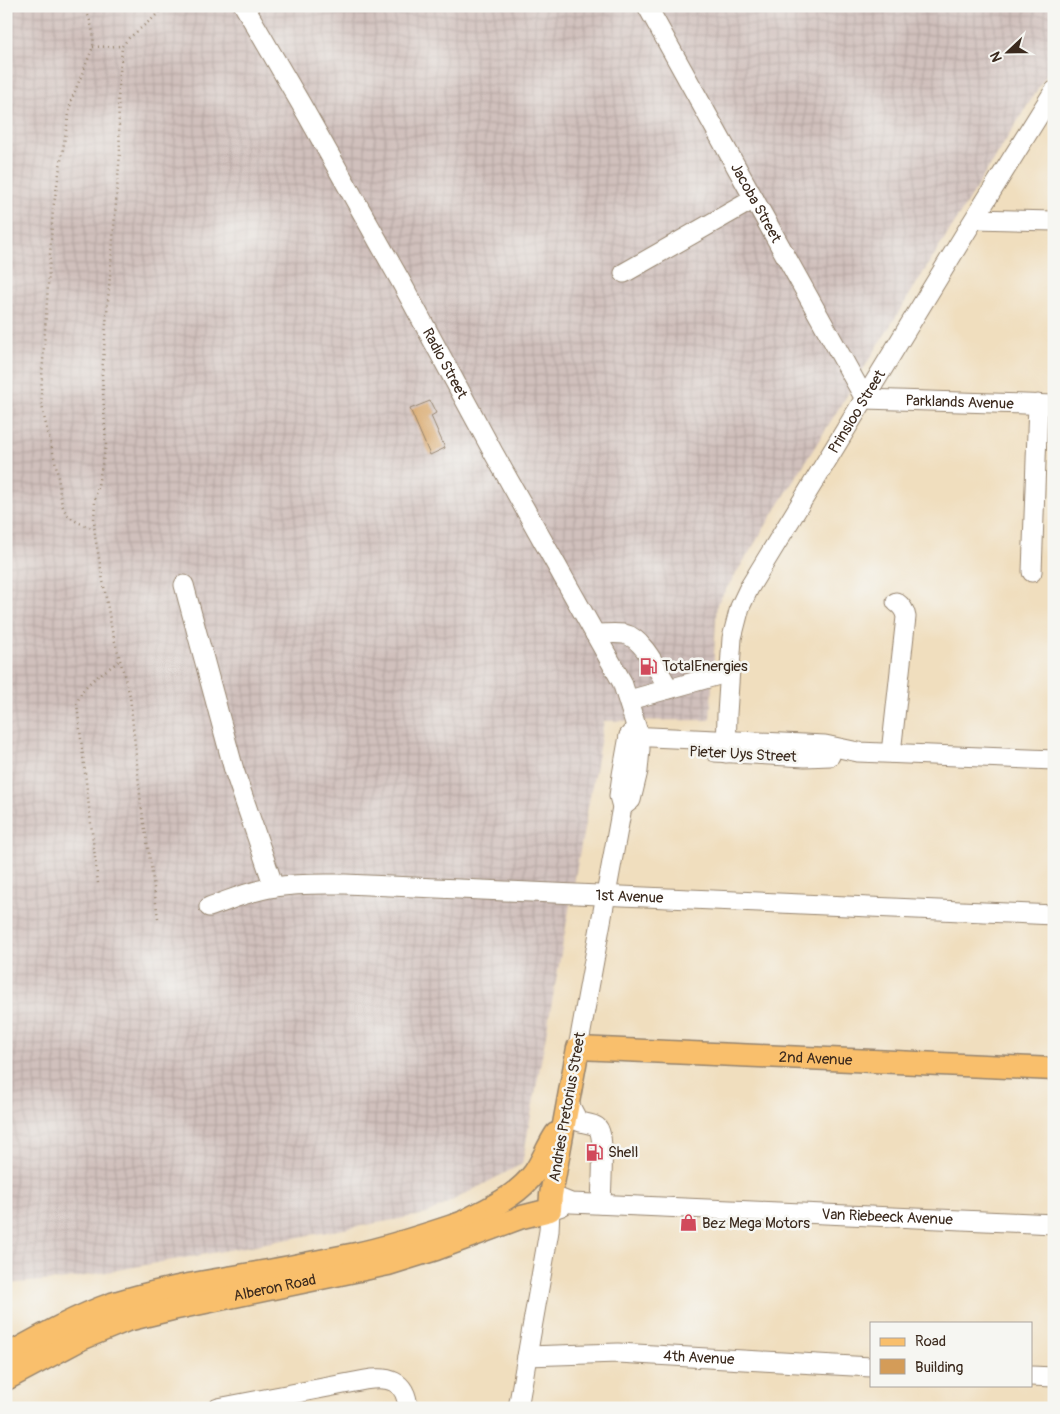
<svg xmlns="http://www.w3.org/2000/svg" width="1060" height="1414" viewBox="0 0 1060 1414" font-family="Pangolin,sans-serif">
	<style>
		.industrial { fill: url(#industrial-grid) }
		.building { fill: #d49c58 }
		.lines { fill: none; stroke-linecap: round; stroke-linejoin: round }
		.minor-casing { stroke: #96846e; stroke-width: 21 }
		.major-casing { stroke: #96846e; stroke-width: 25 }
		.path { stroke: #96846e; stroke-width: 2.5; stroke-dasharray: 1 4; stroke-linecap: butt }
		.minor { stroke: #fff; stroke-width: 19 }
		.major { stroke: #f9bf6c; stroke-width: 22 }
		.labels { text-anchor: middle; stroke-width: 5; stroke-linejoin: round; paint-order: stroke }
		.street-label { font-size: 15px; fill: #3b2a1e; stroke: #f6f6f2 }
		.poi-label { font-size: 15px; fill: #3b2a1e; stroke: #f6f6f2; text-anchor: start }
	</style>
	<defs>
		<pattern id="industrial-grid" width="8" height="8" patternUnits="userSpaceOnUse" patternTransform="scale(1.25)"><rect width="8" height="8" fill="#d0c0bc"/><path d="M0 4h8M4 0v8" fill="none" stroke="#b4a5a1"/></pattern>
	</defs>
	<rect width="100%" height="100%" fill="#f6f6f2"/>
	<filter id="ink" filterUnits="userSpaceOnUse"><feTurbulence type="fractalNoise" baseFrequency=".02" numOctaves="2"/><feDisplacementMap in="SourceGraphic" scale="10" xChannelSelector="R" yChannelSelector="G"/><feConvolveMatrix kernelMatrix="1 2 1 2 8 2 1 2 1" color-interpolation-filters="sRGB"/></filter>
	<filter id="wash" filterUnits="userSpaceOnUse"><feTurbulence type="fractalNoise" baseFrequency=".0096" numOctaves="4" result="noise"/><feDisplacementMap in="SourceGraphic" scale="20" xChannelSelector="R" yChannelSelector="G"/><feGaussianBlur stdDeviation="1.12" result="paint"/><feColorMatrix in="noise" values="0 0 0 0 0 0 0 0 0 0 0 0 0 0 0 0 0 1.4 0 .05"/><feComposite in="paint" operator="in"/></filter>
	<g filter="url(#wash)">
		<rect width="100%" height="100%" fill="#f0debe"/>
		<polygon class="industrial" points="6,6 1051,6 1054,42 1054,63 717,604 710,720 604,721 522,1164 427,1214 68,1279 6,1284"/>
		<g id="blocks">
			<polygon class="building" points="430,401 436,413 431,416 445,448 430,455 410,409"/>
		</g>
	</g>
	<g filter="url(#ink)">
		<use href="#blocks" fill-opacity="0" stroke="#96846e" stroke-width="1"/>
		<g class="lines">
			<defs>
				<g id="minor">
					<path id="s1" d="M244,6L301,104L400,280L493,452L622,682L636,726L639,736L640,749L638,771L631,800L622,807"/>
					<path id="s2" d="M647,6L865,399L1054,405"/>
					<polyline points="975,219 1054,221"/>
					<polyline points="624,273 754,199"/>
					<polyline points="1032,572 1038,404"/>
					<polyline points="184,585 234,770 274,887"/>
					<path d="M595,634C605,634 615,633 624,634C643,637 659,673 669,689"/>
					<polyline points="629,700 730,672"/>
					<polyline points="629,736 825,745 858,752 1054,760"/>
					<polyline points="715,752 805,757 830,756"/>
					<path id="s3" d="M726,753L727,714L732,638L740,607L749,588L968,229L1054,91"/>
					<path d="M891,753L906,617C905,610 902,606 896,602"/>
					<path id="s4" d="M209,907C230,900 252,890 275,887C298,883 322,884 345,884L1054,915"/>
					<polyline points="578,1048 622,807 619,796 622,775 629,736 636,727"/>
					<path d="M568,1102L578,1121C584,1124 591,1123 597,1127C606,1133 601,1192 601,1204"/>
					<path id="s5" d="M551,1195L571,1203L1054,1224"/>
					<path id="s6" d="M527,1356L618,1353L871,1367"/>
					<polyline points="1031,1376 1054,1377"/>
					<path d="M218,1408L365,1380C388,1376 406,1380 408,1408"/>
					<polyline points="518,1408 549,1231 550,1210 562,1206"/>
				</g>
				<g id="major">
					<path d="M465,1221C489,1208 518,1196 535,1172C543,1160 548,1146 556,1134"/>
					<path d="M6,1356C40,1337 75,1317 112,1304C155,1290 200,1283 245,1275C282,1269 319,1261 356,1254C399,1245 439,1230 480,1217"/>
					<path id="s7" d="M6,1379L81,1339L127,1320L172,1309L388,1264L436,1249L522,1217L550,1210L551,1195L578,1048L1054,1069"/>
				</g>
			</defs>
			<use href="#minor" class="minor-casing"/>
			<use href="#major" class="major-casing"/>
			<g class="path">
				<path d="M84,6C90,19 95,33 93,47L71,101L53,209L41,392C42,421 54,448 58,477C60,488 59,501 65,511C70,521 85,525 94,529"/>
				<polyline points="93,47 122,46"/>
				<path d="M98,883L77,705C80,684 104,673 119,661"/>
				<polyline points="158,918 151,866 141,805 130,696 112,631 95,536 94,519 95,500 106,445 102,374 120,153 118,99 122,46 129,38 152,19 165,6"/>
			</g>
			<use href="#minor" class="minor"/>
			<use href="#major" class="major"/>
		</g>
	</g>
	<defs>
		<symbol id="fuel-bare" viewBox="-9 -9 18 18"><path d="M-5.5-6h7V0h2V4h1.3V-2.5L3-4.5l.8-.8L6-3V5H2.5V1h-1V6h-7ZM-4.2-4.7v3.2H.2V-4.7Z" fill="#d1495b" stroke="#f6f6f2" stroke-width="2.5" paint-order="stroke"/></symbol>
		<symbol id="shop-bare" viewBox="-9 -9 18 18"><path d="M-5-2.5h2.3a2.7 3.5 0 0 1 5.4 0H5L5.5 6h-11ZM-1.5-2.5h3a1.5 2.3 0 0 0-3 0Z" fill="#d1495b" stroke="#f6f6f2" stroke-width="2.5" paint-order="stroke"/></symbol>
	</defs>
	<g fill-rule="evenodd">
		<use href="#fuel-bare" x="636" y="654" width="25" height="25"/>
		<use href="#fuel-bare" x="582" y="1140" width="25" height="25"/>
		<use href="#shop-bare" x="676" y="1210" width="25" height="25"/>
	</g>
	<g class="labels">
		<g class="street-label">
			<text dy="5" stroke="none"><textPath href="#s2" startOffset="225">Jacoba Street</textPath></text>
			<text dy="5" stroke="none"><textPath href="#s1" startOffset="410">Radio Street</textPath></text>
			<text dy="5" stroke="none"><textPath href="#s2" startOffset="544">Parklands Avenue</textPath></text>
			<text dy="5" stroke="none"><textPath href="#s3" startOffset="375">Prinsloo Street</textPath></text>
			<text transform="translate(743 754) rotate(3)" y="5">Pieter Uys Street</text>
			<text dy="5" stroke="none"><textPath href="#s4" startOffset="424">1st Avenue</textPath></text>
			<text dy="5" stroke="none"><textPath href="#s7" startOffset="975">2nd Avenue</textPath></text>
			<text transform="translate(567 1107) rotate(-80)" y="5">Andries Pretorius Street</text>
			<text dy="5" stroke="none"><textPath href="#s5" startOffset="338">Van Riebeeck Avenue</textPath></text>
			<text dy="5" stroke="none"><textPath href="#s7" startOffset="286">Alberon Road</textPath></text>
			<text dy="5" stroke="none"><textPath href="#s6" startOffset="172">4th Avenue</textPath></text>
		</g>
		<g class="poi-label">
			<text x="662" y="671">TotalEnergies</text>
			<text x="608" y="1157">Shell</text>
			<text x="702" y="1228">Bez Mega Motors</text>
		</g>
	</g>
	<rect width="1060" height="1414" fill="none" stroke="#f6f6f2" stroke-width="25"/>
	<rect x="870" y="1322" width="162" height="65" fill="#f6f6f2" stroke="#aba49d"/>
	<rect x="880" y="1338" width="25" height="8" fill="#f9bf6c" stroke="#aba49d"/>
	<text x="915" y="1346" font-size="15" fill="#3b2a1e">Road</text>
	<rect x="880" y="1359" width="25" height="15" fill="#d49c58" stroke="#aba49d"/>
	<text x="915" y="1372" font-size="15" fill="#3b2a1e">Building</text>
	<g transform="translate(1008 52) rotate(248)" stroke="#f6f6f2" stroke-width="4" paint-order="stroke">
	<path d="M0-4L9 19L0 12L-9 19Z" fill="#3b2a1e"/>
	<text y="-8" font-size="14" font-weight="bold" text-anchor="middle" fill="#3b2a1e">N</text>
	</g>
</svg>
